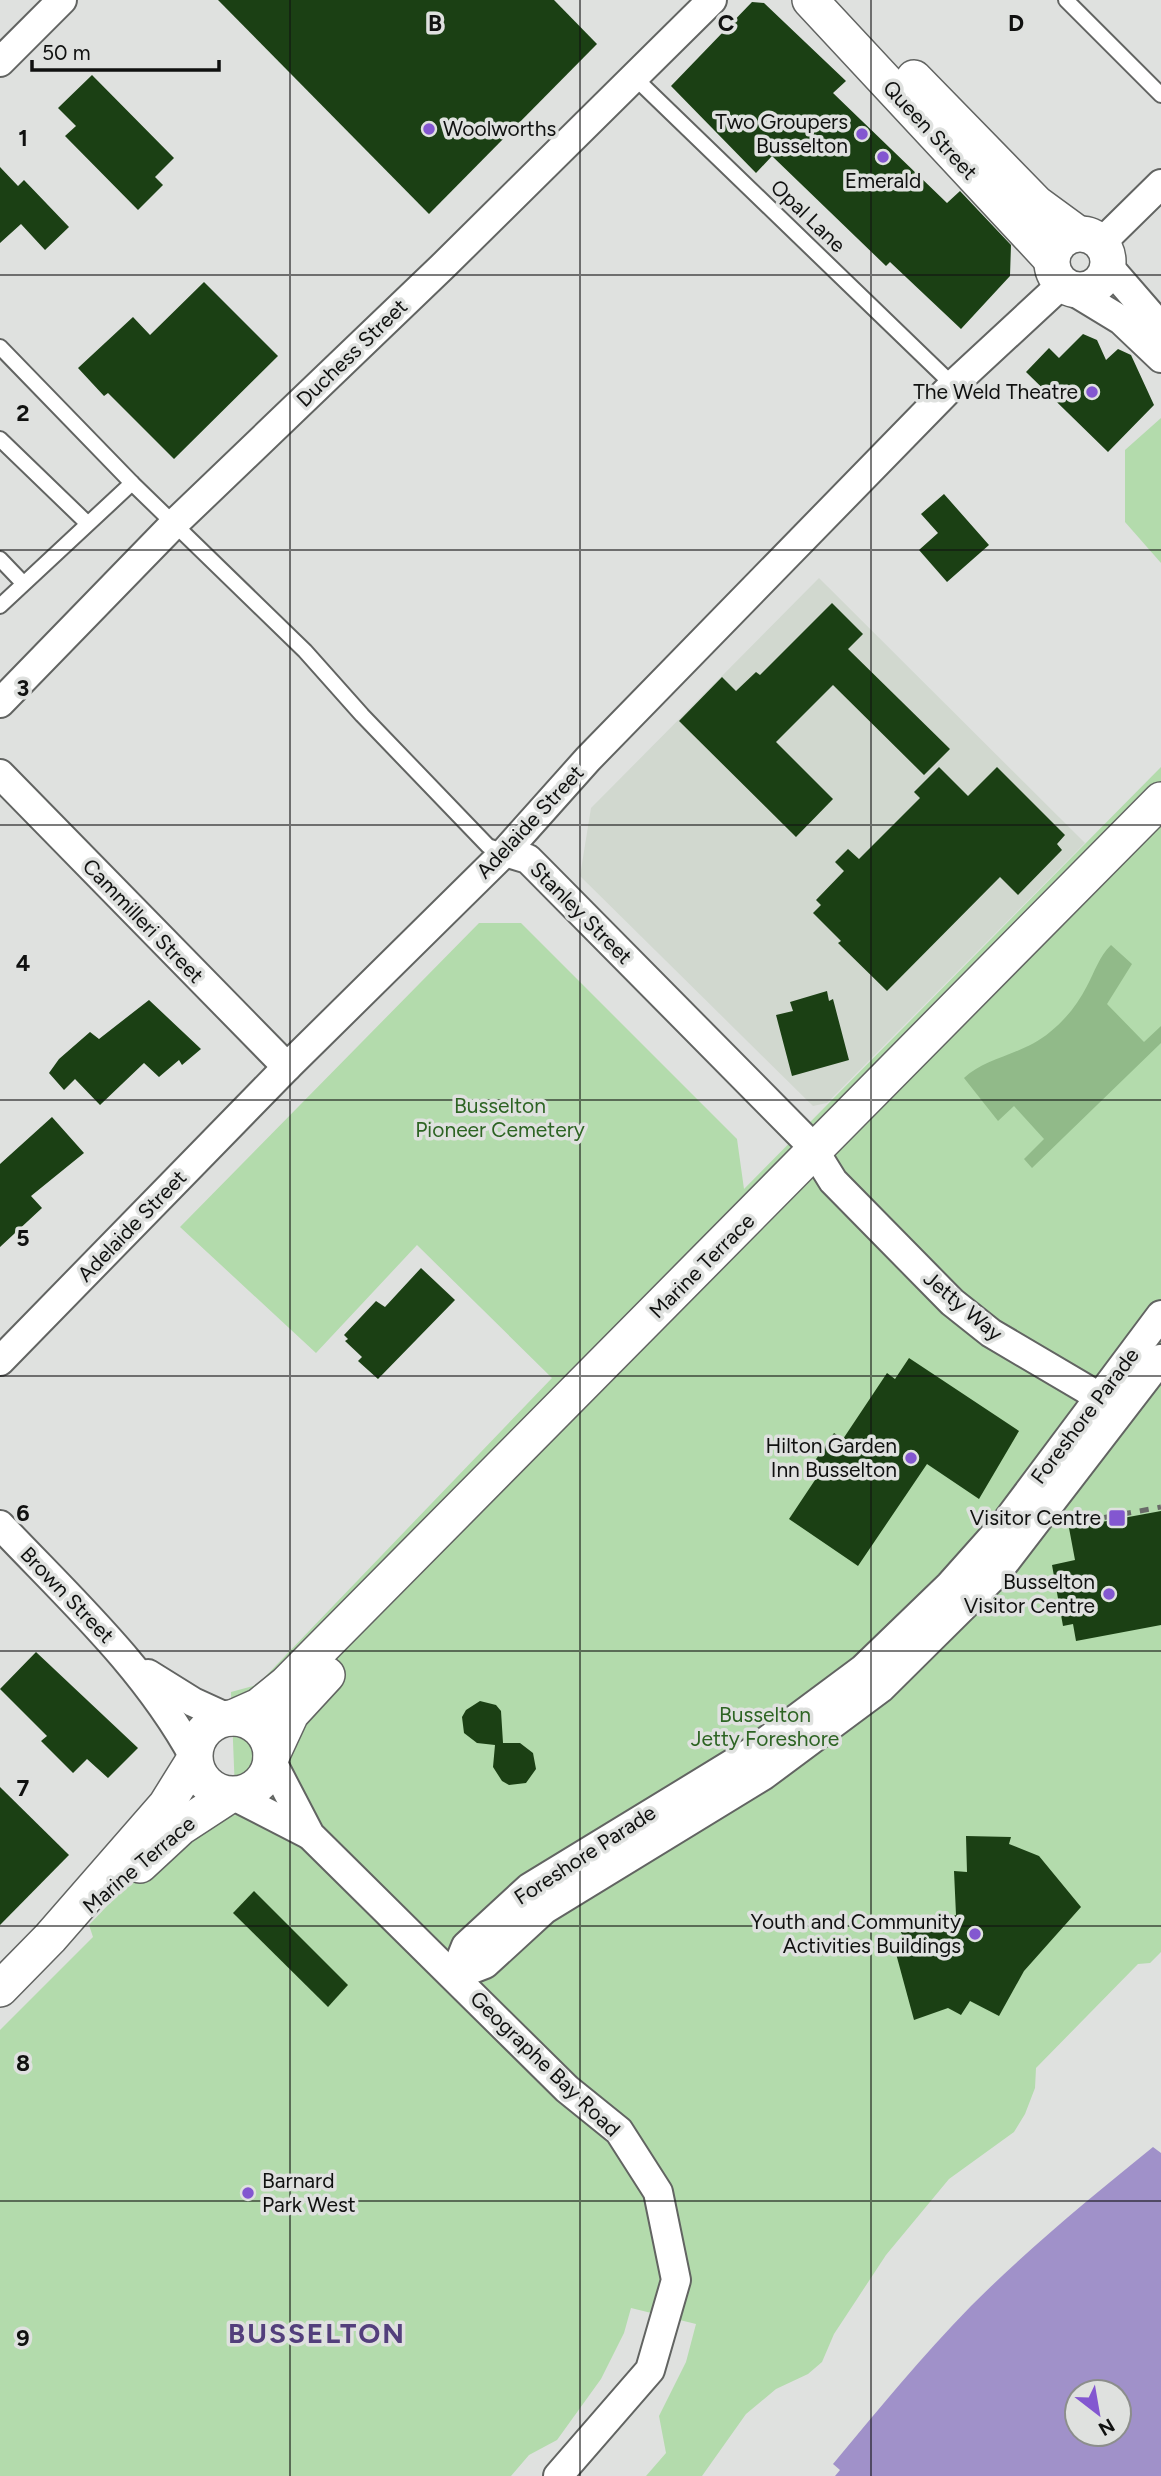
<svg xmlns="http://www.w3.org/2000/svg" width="1161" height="2476" viewBox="0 0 1161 2476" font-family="Figtree,sans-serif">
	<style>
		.built { fill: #d1d8cf }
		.green { fill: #b3dbac }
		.forest { fill: #91ba89 }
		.water { fill: #a091c9; fill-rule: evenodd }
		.building { fill: #1b4014 }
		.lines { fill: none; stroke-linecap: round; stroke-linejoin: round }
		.service-casing { stroke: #626462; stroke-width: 18 }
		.minor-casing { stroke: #626462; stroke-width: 32 }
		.tertiary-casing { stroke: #626462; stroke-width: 38 }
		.service { stroke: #fff; stroke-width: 14 }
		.minor { stroke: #fff; stroke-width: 28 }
		.tertiary { stroke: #fff; stroke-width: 35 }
		.rail { stroke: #696b69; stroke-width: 5; stroke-dasharray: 9 9; stroke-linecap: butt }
		.grid { fill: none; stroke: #101110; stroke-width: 2; stroke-opacity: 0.55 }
		.poi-dot { fill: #8357d0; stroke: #dfe1df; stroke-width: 2.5 }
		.labels { text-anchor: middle; stroke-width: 7; stroke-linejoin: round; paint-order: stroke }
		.poi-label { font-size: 21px; fill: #101110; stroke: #dfe1df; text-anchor: end }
		.street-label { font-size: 21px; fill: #101110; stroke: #dfe1df }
		.park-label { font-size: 21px; fill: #2d6423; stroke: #dfe1df }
		.district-label { font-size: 28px; font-weight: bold; letter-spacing: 2px; fill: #533f7c; stroke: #dfe1df }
		.grid-label { font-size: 23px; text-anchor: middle; font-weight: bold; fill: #101110; stroke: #dfe1df; stroke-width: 7; stroke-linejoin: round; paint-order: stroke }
	</style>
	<rect width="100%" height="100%" fill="#dfe1df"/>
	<polygon class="built" points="819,578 1085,843 827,1103 813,1106 580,876 591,808"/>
	<g class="green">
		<polygon points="1161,418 1161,563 1125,522 1125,450"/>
		<path d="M1161,767V1952L1150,1963L1138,1964L1036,2068L1035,2088L1025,2114L1014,2132L949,2179L886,2255L834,2334L822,2362L808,2374L776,2389L746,2414L702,2476H646L666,2453L659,2416L686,2362L696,2324L631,2308L624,2333L601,2379L557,2440L529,2455L511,2476H0V2030L93,1937L89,1925C128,1886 178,1821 236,1815L231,1692L253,1686L262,1680L552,1378L417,1245L316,1353L180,1227L479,923H521L737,1139L744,1189Z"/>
	</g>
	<path class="forest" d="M1111,945L1132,964L1107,1004L1144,1042L1161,1026V1043L1032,1168L1024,1159L1044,1139L1014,1106L998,1121L964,1078C986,1057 1023,1055 1050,1032C1065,1020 1078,1004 1087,986C1095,971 1099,957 1111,945Z"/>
	<path class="water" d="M1153,2147L1161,2153V2476H835L840,2470L833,2464C878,2410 922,2356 971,2306C1028,2249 1090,2198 1153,2147ZM1077,2392H1119V2434H1077Z"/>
	<g class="building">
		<polygon points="218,0 554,0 597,44 429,214"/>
		<polygon points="752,2 764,3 846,81 833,93 947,203 960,191 1011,245 1010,276 961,329 890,262 886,266 772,156 756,173 671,86"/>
		<polygon points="92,75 174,158 155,177 163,185 138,210 65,136 76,126 58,108"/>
		<polygon points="0,167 18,186 24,180 69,227 45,250 21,224 0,243"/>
		<polygon points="204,282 278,356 174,459 108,393 104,396 78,368 133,317 150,335"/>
		<polygon points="1083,334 1097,340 1106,360 1118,349 1131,355 1154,405 1108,452 1026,372 1049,348 1059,358"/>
		<polygon points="944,494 989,545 947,582 919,550 938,533 921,514"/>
		<polygon points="832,603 863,634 848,649 950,749 924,775 833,685 776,742 833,799 796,837 679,721 722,677 736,691 756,672 760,675"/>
		<polygon points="939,767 968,796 997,767 1065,835 1057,844 1062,850 1018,895 1000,877 887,991 838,943 841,941 813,913 821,905 816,900 844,871 835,862 848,849 859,859 920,798 914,792"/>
		<polygon points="827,991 829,1001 833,999 849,1060 792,1076 776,1015 793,1011 790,1002"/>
		<polygon points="149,1000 201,1049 182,1065 179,1060 159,1077 144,1063 100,1105 75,1079 64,1090 49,1073 59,1059 90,1032 99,1039"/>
		<polygon points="52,1117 84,1153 31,1196 42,1208 0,1247 0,1164"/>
		<polygon points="421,1268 455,1300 378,1379 358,1361 362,1357 345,1341 348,1339 344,1335 376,1301 385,1307"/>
		<polygon points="909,1358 1019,1431 979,1499 927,1464 858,1566 789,1519 823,1468 814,1462 834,1433 843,1439 887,1373 895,1379"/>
		<polygon points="1161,1511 1161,1625 1076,1641 1073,1624 1063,1626 1052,1565 1075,1560 1069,1528"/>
		<polygon points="36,1652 138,1748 108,1778 87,1759 73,1773 41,1741 47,1736 0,1689"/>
		<polygon points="480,1701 496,1705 501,1711 503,1743 520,1743 533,1753 536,1769 526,1783 509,1785 502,1781 493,1767 495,1745 477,1743 464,1733 462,1717 466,1710"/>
		<polygon points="0,1787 69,1855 0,1925"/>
		<polygon points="966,1836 1011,1837 1009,1844 1039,1856 1081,1907 1024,1971 999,2016 970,2001 961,2015 948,2008 914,2020 895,1950 906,1946 901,1932 956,1915 954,1871 967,1872"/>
		<polygon points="254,1891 348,1985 328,2007 233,1913"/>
	</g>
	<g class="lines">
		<defs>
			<g id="service">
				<polyline points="1066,0 1161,95"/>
				<polyline points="633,76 953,385"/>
				<polyline points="0,347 132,483 305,651 362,715 488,846 505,852"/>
				<polyline points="0,439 87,523"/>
				<polyline points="0,559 23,583"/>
				<polyline points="0,606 132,483"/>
			</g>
			<g id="minor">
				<polyline points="0,62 62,0"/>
				<polyline points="1101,243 1161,184"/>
				<polyline points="1108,266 1161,327"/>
				<polyline points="1070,289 1121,320 1161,358"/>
				<polyline points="0,703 175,523 443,266 712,0"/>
				<polyline points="0,774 287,1067"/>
				<polyline points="505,852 528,859 537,868 810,1144 833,1181 952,1302 991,1333 1086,1389 1114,1410"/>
				<polyline points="0,1361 287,1067 505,852 588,759 953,385 1062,284"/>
				<path d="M0,1525C70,1599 145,1667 194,1757"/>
				<polyline points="148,1674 193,1702 228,1718"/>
				<polyline points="271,1760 310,1835 567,2089 619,2131 658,2192 676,2280 650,2370 558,2476"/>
				<polyline points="232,1795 308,1834"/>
				<polyline points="454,1976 466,1946 529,1888 750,1753 863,1669 950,1585 1007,1521 1161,1315"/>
				<polyline points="454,1976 485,1964 545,1909 764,1775 881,1688 995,1575 1161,1359"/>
			</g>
			<g id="tertiary">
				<polyline points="810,0 1051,259"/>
				<polyline points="914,78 1036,203 1077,233"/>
				<circle cx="1080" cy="262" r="28"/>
				<circle cx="233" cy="1756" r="38"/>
				<polyline points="232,1718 259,1706 286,1684 1161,800"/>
				<polyline points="271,1757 291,1714 327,1675"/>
				<polyline points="140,1865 181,1827 230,1795"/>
				<polyline points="0,1989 50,1938 166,1805 194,1760"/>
			</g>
		</defs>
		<use href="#service" class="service-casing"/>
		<use href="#minor" class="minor-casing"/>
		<use href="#tertiary" class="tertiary-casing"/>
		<use href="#service" class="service"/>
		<use href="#minor" class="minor"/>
		<use href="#tertiary" class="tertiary"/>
		<polyline class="rail" points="1069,1524 1161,1507"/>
	</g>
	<path class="grid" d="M290,0V2476M580,0V2476M871,0V2476M0,275H1161M0,550H1161M0,825H1161M0,1100H1161M0,1376H1161M0,1651H1161M0,1926H1161M0,2201H1161"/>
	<g class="poi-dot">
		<circle cx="429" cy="129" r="7"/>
		<circle cx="862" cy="134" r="7"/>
		<circle cx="883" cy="157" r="7"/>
		<circle cx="1092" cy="392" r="7"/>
		<circle cx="911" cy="1458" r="7"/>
		<rect x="1108" y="1509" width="18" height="18" rx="3.5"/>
		<circle cx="1109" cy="1594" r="7"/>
		<circle cx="975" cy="1934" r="7"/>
		<circle cx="248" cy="2193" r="7"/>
	</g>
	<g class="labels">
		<g class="poi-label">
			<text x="848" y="129">Two Groupers<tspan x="848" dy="24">Busselton</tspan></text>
			<text x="443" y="136" text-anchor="start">Woolworths</text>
			<text x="883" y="188" text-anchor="middle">Emerald</text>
			<text x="1078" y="399">The Weld Theatre</text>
			<text x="897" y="1453">Hilton Garden<tspan x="897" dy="24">Inn Busselton</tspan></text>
			<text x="1101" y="1525">Visitor Centre</text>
			<text x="1095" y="1589">Busselton<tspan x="1095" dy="24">Visitor Centre</tspan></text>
			<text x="961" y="1929">Youth and Community<tspan x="961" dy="24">Activities Buildings</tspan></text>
			<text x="262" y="2188" text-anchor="start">Barnard<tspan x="262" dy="24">Park West</tspan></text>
		</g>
		<g class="street-label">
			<text transform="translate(930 130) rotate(47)" y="7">Queen Street</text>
			<text transform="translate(808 216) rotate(44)" y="7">Opal Lane</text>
			<text transform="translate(352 353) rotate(-44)" y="7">Duchess Street</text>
			<text transform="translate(530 822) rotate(-47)" y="7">Adelaide Street</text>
			<text transform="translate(581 913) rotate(45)" y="7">Stanley Street</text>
			<text transform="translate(143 921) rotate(46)" y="7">Cammilleri Street</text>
			<text transform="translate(132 1226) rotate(-46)" y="7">Adelaide Street</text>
			<text transform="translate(702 1266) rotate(-45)" y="7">Marine Terrace</text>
			<text transform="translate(963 1306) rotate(40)" y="7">Jetty Way</text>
			<text transform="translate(1085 1416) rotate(-53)" y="7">Foreshore Parade</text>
			<text transform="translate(67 1595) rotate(46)" y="7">Brown Street</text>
			<text transform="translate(585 1855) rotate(-33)" y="7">Foreshore Parade</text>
			<text transform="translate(139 1865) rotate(-40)" y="7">Marine Terrace</text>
			<text transform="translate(545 2064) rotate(44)" y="7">Geographe Bay Road</text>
		</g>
		<g class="park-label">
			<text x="500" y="1113">Busselton<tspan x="500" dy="24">Pioneer Cemetery</tspan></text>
			<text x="765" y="1722">Busselton<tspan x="765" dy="24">Jetty Foreshore</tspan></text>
		</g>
		<g class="district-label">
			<text x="317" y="2343">BUSSELTON</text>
		</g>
	</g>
	<g class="grid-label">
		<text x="435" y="31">B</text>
		<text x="726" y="31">C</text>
		<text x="1016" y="31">D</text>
		<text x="23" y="146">1</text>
		<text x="23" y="421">2</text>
		<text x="23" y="696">3</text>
		<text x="23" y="971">4</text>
		<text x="23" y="1246">5</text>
		<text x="23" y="1521">6</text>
		<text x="23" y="1796">7</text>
		<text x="23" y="2071">8</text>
		<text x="23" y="2346">9</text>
	</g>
	<g transform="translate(1098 2413) rotate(149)"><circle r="33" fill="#dfe1df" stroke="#8c8e8c" stroke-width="2"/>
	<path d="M0-5L12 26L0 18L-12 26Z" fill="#8357d0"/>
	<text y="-10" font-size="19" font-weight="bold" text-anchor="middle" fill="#101110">N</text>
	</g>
	<path d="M32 60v10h187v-10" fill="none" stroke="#101110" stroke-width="3.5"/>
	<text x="42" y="60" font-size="21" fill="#101110" stroke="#dfe1df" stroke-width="5" paint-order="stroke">50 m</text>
</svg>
